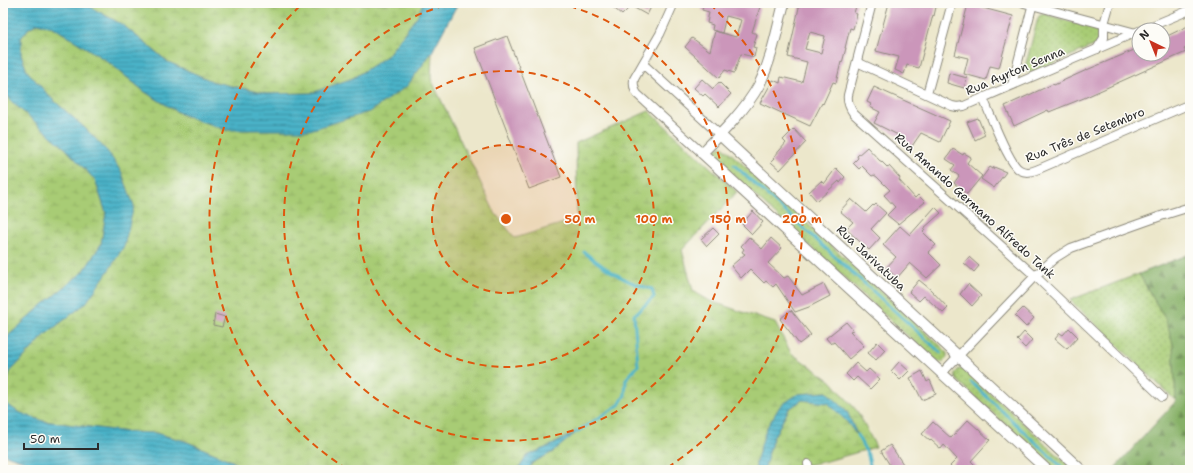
<svg xmlns="http://www.w3.org/2000/svg" width="1193" height="473" viewBox="0 0 1193 473" font-family="'Shantell Sans',sans-serif">
	<style>
		.grass { fill: url(#grass-dots); stroke: #6a7c50 }
		.forest { fill: url(#forest-firs); stroke: #586e48 }
		.wetland { fill: url(#wetland-marsh); stroke: #6a7c50 }
		.water { fill: url(#water-rules); stroke: #3a6e7a }
		.lines { fill: none; stroke-linecap: round; stroke-linejoin: round }
		.stream { stroke: #49b2c8; stroke-width: 3 }
		.building { fill: #cb96ba; fill-rule: evenodd }
		.minor-casing { stroke: #8c897b; stroke-width: 10 }
		.tertiary-casing { stroke: #8c897b; stroke-width: 12 }
		.minor { stroke: #fff; stroke-width: 8 }
		.tertiary { stroke: #fff; stroke-width: 10 }
		.ring { fill: none; stroke: #df570e; stroke-width: 2; stroke-dasharray: 7 5 }
		.labels { text-anchor: middle; stroke-width: 3; stroke-linejoin: round; paint-order: stroke }
		.street-label { font-size: 12px; fill: #2b2b2b; stroke: #fdfcf7 }
		.centre { fill: #df570e; stroke: #fdfcf7; stroke-width: 2 }
		.ring-label { font-size: 12px; text-anchor: middle; font-weight: bold; fill: #df570e; stroke: #fdfcf7; stroke-width: 3; stroke-linejoin: round; paint-order: stroke }
	</style>
	<defs>
		<pattern id="grass-dots" width="8" height="8" patternUnits="userSpaceOnUse"><rect width="8" height="8" fill="#a8cc75"/><path d="M2 2h.1M6 6h.1" fill="none" stroke="#91af65" stroke-width="1.8" stroke-linecap="round"/></pattern>
		<pattern id="forest-firs" width="22" height="20" patternUnits="userSpaceOnUse"><rect width="22" height="20" fill="#86b066"/><path d="M5 1l3.5 6h-7zM16 11l3.5 6h-7z" fill="#6e8f54"/></pattern>
		<pattern id="wetland-marsh" width="20" height="14" patternUnits="userSpaceOnUse"><rect width="20" height="14" fill="#a8cc75"/><path d="M1 5h8M5 5V1M11 12h8M15 12V8" fill="none" stroke="#91af65"/></pattern>
		<pattern id="water-rules" width="6" height="5" patternUnits="userSpaceOnUse"><rect width="6" height="5" fill="#49b2c8"/><path d="M0 2.5h6" fill="none" stroke="#3d91a3"/></pattern>
	</defs>
	<rect width="100%" height="100%" fill="#fdfcf7"/>
	<filter id="ink" filterUnits="userSpaceOnUse"><feTurbulence type="fractalNoise" baseFrequency=".025" numOctaves="2"/><feDisplacementMap in="SourceGraphic" scale="8" xChannelSelector="R" yChannelSelector="G"/><feConvolveMatrix kernelMatrix="1 2 1 2 8 2 1 2 1" color-interpolation-filters="sRGB"/></filter>
	<filter id="wash" filterUnits="userSpaceOnUse"><feTurbulence type="fractalNoise" baseFrequency=".012" numOctaves="4" result="noise"/><feDisplacementMap in="SourceGraphic" scale="16" xChannelSelector="R" yChannelSelector="G"/><feGaussianBlur stdDeviation="0.9" result="paint"/><feColorMatrix in="noise" values="0 0 0 0 0 0 0 0 0 0 0 0 0 0 0 0 0 1.4 0 .05"/><feComposite in="paint" operator="in"/></filter>
	<g filter="url(#wash)">
		<rect width="100%" height="100%" fill="#ece7cb"/>
		<g class="grass">
			<path d="M1045,14L1092,28L1098,32L1100,37L1095,45L1034,72C1029,73 1026,72 1025,67L1038,18L1040,15Z"/>
			<path d="M721,146L724,147L737,159L944,349C952,357 943,366 934,360L727,170C721,164 710,158 715,149Z"/>
			<polygon points="1139,274 1166,320 1173,344 1176,401 1070,300"/>
			<path d="M959,369C965,368 970,374 974,378L1074,470H1054L956,379L955,373Z"/>
		</g>
		<polygon class="forest" points="1190,254 1190,470 1113,470 1176,401 1173,344 1166,320 1139,274"/>
		<g class="wetland">
			<polygon points="83,3 423,3 418,15 387,56 353,78 312,93 267,94 214,82 168,62 123,25"/>
			<polygon points="37,23 53,27 107,61 145,92 181,114 226,130 407,86 432,52 431,79 495,213 515,238 577,219 576,143 649,111 737,192 682,250 693,291 710,301 775,323 791,353 831,381 857,411 876,447 827,461 790,468 790,470 764,470 773,438 789,409 802,400 828,403 847,422 857,435 827,392 798,394 756,462 756,470 529,470 532,463 553,452 575,432 554,444 527,456 518,470 244,470 232,461 185,441 155,433 128,432 43,421 18,412 3,401 3,396 10,372 46,334 86,303 124,246 86,129 51,98 27,71 21,55 21,38 28,29"/>
			<polygon points="3,89 12,102 65,148 95,180 106,213 101,244 84,271 39,308 6,338 3,343"/>
		</g>
		<g class="water">
			<polygon points="3,3 83,3 123,25 168,62 214,82 267,94 312,93 353,78 387,56 418,15 423,3 458,3 432,52 407,86 369,112 310,130 226,130 181,114 145,92 107,61 53,27 37,23 28,29 21,38 21,55 27,71 51,98 86,129 108,152 122,173 134,206 124,246 109,270 86,303 46,334 10,372 3,396 3,343 6,338 39,308 84,271 101,244 106,213 95,180 65,148 12,102 3,89"/>
			<polygon points="827,392 847,411 858,437 847,422 828,403 802,400 789,409 773,438 764,470 756,470 756,462 766,429 780,406 798,394"/>
			<polygon points="3,401 18,412 43,421 128,432 155,433 185,441 232,461 244,470 163,470 156,468 122,470 50,470 3,454"/>
			<polygon points="578,431 553,452 532,463 529,470 518,470 527,456 554,444"/>
		</g>
		<g class="lines">
			<g class="stream">
				<polyline points="734,165 941,353"/>
				<polyline points="971,382 1065,470"/>
				<path d="M575,433L619,405L625,395L626,379L638,366L634,315L654,297L652,289C627,284 604,268 584,252"/>
				<polyline points="857,435 868,455 871,470"/>
			</g>
		</g>
		<g id="blocks">
			<g class="building">
				<polygon points="608,3 653,3 647,15 631,6 622,15"/>
				<polygon points="704,3 748,3 760,7 752,32 757,34 753,47 756,48 754,57 741,54 734,73 725,70 719,78 685,47 692,38 710,51 715,31 736,37 741,20 726,16 722,33 712,30 713,25 707,23 709,12 702,10"/>
				<path d="M800,3H857L854,13L857,14L853,29L850,28L845,48H846L842,63L841,62L836,83L833,82L823,104L822,103L810,126L760,103L773,80L780,83L781,77L802,82L807,62L788,57ZM810,32L825,36L821,53L805,49Z"/>
				<polygon points="889,3 936,3 935,7 936,7 934,16 933,15 919,68 907,65 904,74 895,70 899,57 876,51"/>
				<polygon points="968,4 1013,16 999,68 990,66 986,80 964,74 968,58 955,55"/>
				<polygon points="1190,25 1190,46 1184,49 1186,52 1084,98 1049,112 1048,110 1014,126 1005,106 1053,84 1054,85 1069,78 1089,69 1139,48 1139,54 1163,54 1163,38"/>
				<polygon points="507,36 561,177 529,189 475,48"/>
				<polygon points="949,73 967,78 964,88 947,83"/>
				<polygon points="702,79 713,89 719,82 731,94 719,107 705,94 703,96 694,88"/>
				<polygon points="874,87 950,121 940,142 921,133 910,149 899,142 902,137 874,123 880,112 870,107 871,104 867,102"/>
				<polygon points="978,118 985,135 975,140 967,122"/>
				<polygon points="794,129 806,142 780,170 771,162 775,158 774,157 786,143 783,140"/>
				<polygon points="867,147 880,161 881,161 888,168 889,166 900,178 899,180 915,198 918,195 925,202 898,224 887,215 895,207 884,195 890,190 877,177 874,175 872,176 862,166 859,169 853,163 858,158 857,156"/>
				<polygon points="953,149 963,155 964,153 971,157 967,163 982,176 967,194 954,183 959,176 951,170 955,165 946,159"/>
				<polygon points="990,167 993,169 994,167 1006,172 994,188 981,179"/>
				<polygon points="836,168 845,177 840,183 839,181 817,201 809,192 821,181 824,184"/>
				<polygon points="851,199 866,212 873,205 874,206 876,204 886,213 871,229 880,238 869,250 846,229 853,222 840,211"/>
				<polygon points="935,207 941,213 923,229 925,230 923,232 936,245 928,252 941,265 927,278 910,263 897,278 886,268 896,257 883,245 900,226 910,235"/>
				<polygon points="753,211 763,222 752,234 742,224"/>
				<polygon points="713,228 719,234 707,246 701,239"/>
				<polygon points="749,237 762,249 771,238 782,248 768,263 784,278 788,276 802,295 824,284 830,296 809,307 795,312 776,284 773,287 766,281 764,283 750,269 741,278 731,266 745,254 742,252 744,249 741,246"/>
				<polygon points="969,257 979,266 974,272 964,263"/>
				<polygon points="919,280 930,289 948,308 943,313 924,296 919,301 909,292"/>
				<polygon points="968,284 981,296 972,306 960,294"/>
				<polygon points="1023,308 1034,318 1026,327 1015,316"/>
				<polygon points="791,310 811,335 799,344 780,319"/>
				<polygon points="215,314 225,317 222,327 213,325"/>
				<polygon points="846,322 853,330 850,331 864,346 849,359 834,342 831,344 826,338"/>
				<polygon points="1069,328 1078,337 1067,349 1055,339 1060,333 1063,335"/>
				<polygon points="1024,332 1032,340 1025,348 1017,340"/>
				<polygon points="877,342 885,350 876,360 868,353"/>
				<polygon points="899,362 909,371 900,380 891,371"/>
				<polygon points="856,363 866,372 869,369 880,379 870,389 857,377 853,381 846,374"/>
				<polygon points="922,371 927,382 930,380 936,394 922,400 915,386 915,387 910,378"/>
				<polygon points="968,420 990,440 971,461 980,470 954,470 950,466 957,459 944,445 941,449 931,440 930,441 922,434 933,422 951,438"/>
				<polygon points="890,445 895,452 907,470 893,470 881,451"/>
			</g>
		</g>
	</g>
	<g filter="url(#ink)">
		<use href="#blocks" fill-opacity="0" stroke="#8c897b" stroke-width="1"/>
		<g class="lines">
			<defs>
				<g id="minor">
					<path d="M674,3L660,34L634,79C633,85 634,89 637,94L702,153"/>
					<path d="M872,3L848,95C847,102 849,107 854,114L1035,276L1162,397"/>
					<polyline points="1024,3 1136,33"/>
					<polyline points="1142,30 1190,10"/>
					<polyline points="1097,49 1104,38 1104,24 1110,3"/>
					<polyline points="857,62 952,106 957,107 964,106 1139,31"/>
					<polyline points="643,64 720,135"/>
					<polyline points="1012,85 1033,3"/>
					<polyline points="927,94 952,3"/>
					<path d="M983,98C989,111 1009,165 1020,170C1027,174 1034,171 1041,168L1190,104"/>
					<polyline points="942,373 1035,276 1055,258 1071,248 1161,216 1190,207"/>
					<polyline points="808,464 809,470"/>
				</g>
				<g id="tertiary">
					<path d="M784,3C777,30 772,59 759,85C746,109 722,133 702,153L1047,470"/>
					<polyline points="720,135 1081,470"/>
				</g>
			</defs>
			<use href="#minor" class="minor-casing"/>
			<use href="#tertiary" class="tertiary-casing"/>
			<use href="#minor" class="minor"/>
			<use href="#tertiary" class="tertiary"/>
		</g>
	</g>
	<circle cx="506" cy="219" r="74" fill="#df570e" fill-opacity=".12"/>
	<g class="ring">
		<circle cx="506" cy="219" r="74"/>
		<circle cx="506" cy="219" r="148"/>
		<path d="M558 3A222 222 0 1 1 454 3"/>
		<path d="M347 469A296 296 0 0 1 302 4M710 4A296 296 0 0 1 665 469"/>
	</g>
	<g class="labels">
		<g class="street-label">
			<text transform="translate(1015 71) rotate(-23)" y="4">Rua Ayrton Senna</text>
			<text transform="translate(1085 135) rotate(-22)" y="4">Rua Três de Setembro</text>
			<text transform="translate(975 206) rotate(42)" y="4">Rua Amando Germano Alfredo Tank</text>
			<text transform="translate(871 258) rotate(43)" y="4">Rua Jarivatuba</text>
		</g>
	</g>
	<circle cx="506" cy="219" r="6" class="centre"/>
	<g class="ring-label">
		<text x="580" y="223">50 m</text>
		<text x="654" y="223">100 m</text>
		<text x="728" y="223">150 m</text>
		<text x="802" y="223">200 m</text>
	</g>
	<rect width="1193" height="473" fill="none" stroke="#fdfcf7" stroke-width="16"/>
	<g transform="translate(1151 42) rotate(317)"><circle r="19" fill="#fdfcf7" stroke="#a9a8a5"/>
	<path d="M0-3L7 15L0 10L-7 15Z" fill="#c8321e"/>
	<text y="-6" font-size="11" font-weight="bold" text-anchor="middle" fill="#2b2b2b">N</text>
	</g>
	<path d="M24 443v6h74v-6" fill="none" stroke="#2b2b2b" stroke-width="2"/>
	<text x="30" y="443" font-size="12" fill="#2b2b2b" stroke="#fdfcf7" stroke-width="3" paint-order="stroke">50 m</text>
</svg>
